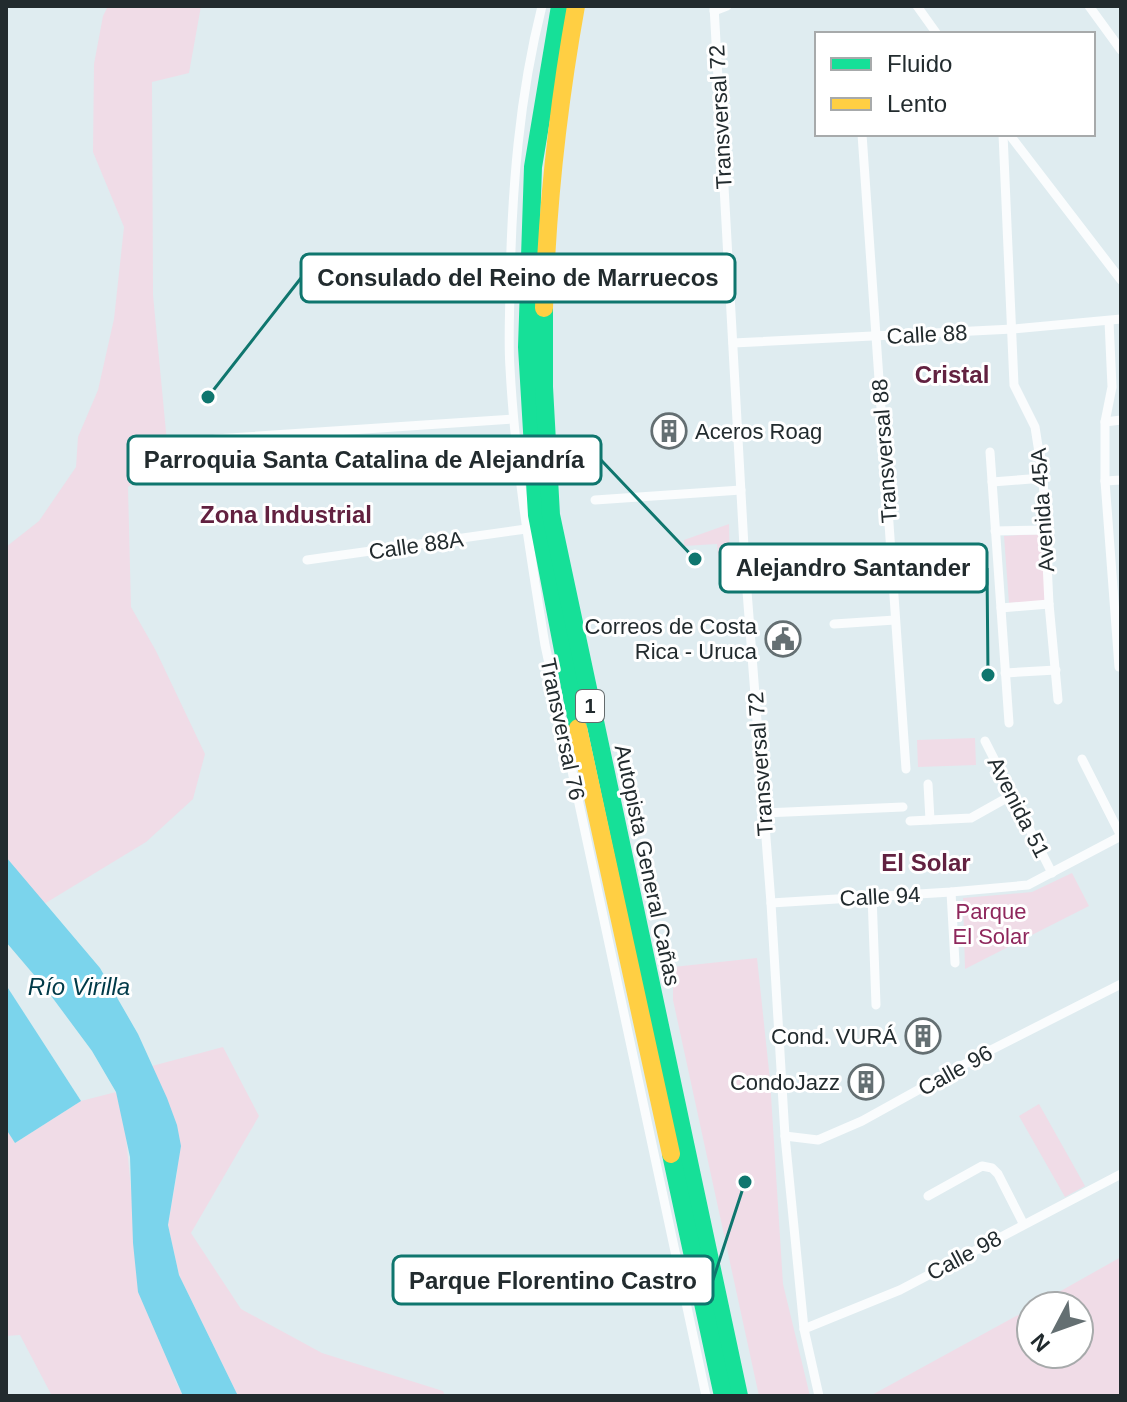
<svg xmlns="http://www.w3.org/2000/svg" width="1127" height="1402" viewBox="0 0 1127 1402" font-family="Arial,sans-serif">
	<style>
		.green { fill: #f0dce7 }
		.water { fill: #7bd4ec }
		.lines { fill: none; stroke-linecap: round; stroke-linejoin: round }
		.street { stroke: #fafcfd; stroke-width: 9 }
		.fast { stroke: #16e098; stroke-width: 18 }
		.slow { stroke: #ffcf43; stroke-width: 18 }
		.labels { text-anchor: middle; stroke-width: 6; stroke-linejoin: round; paint-order: stroke }
		.shield { fill: #fff; stroke: #646b6d; stroke-width: 2 }
		.shield-label { font-size: 20px; font-weight: bold; fill: #222b2e }
		.street-label { font-size: 22px; fill: #222b2e; stroke: #fff }
		.poi-label { font-size: 22px; fill: #222b2e; stroke: #fff; text-anchor: end }
		.park-label { font-size: 22px; fill: #8e275c; stroke: #fff }
		.neighbourhood-label { font-size: 24px; font-weight: bold; fill: #622140; stroke: #fff }
		.water-label { font-size: 24px; font-style: italic; fill: #003a48; stroke: #fff }
		.leader { fill: none; stroke: #0f766e; stroke-width: 3 }
		.callout-dot { fill: #0f766e; stroke: #fff; stroke-width: 3 }
		.callout { fill: #fff; stroke: #0f766e; stroke-width: 3 }
		.callout-label { font-size: 24px; text-anchor: middle; font-weight: bold; fill: #222b2e }
	</style>
	<rect width="100%" height="100%" fill="#dfecf0"/>
	<g class="green">
		<polygon points="108,6 201,6 189,73 152,82 153,295 168,453 128,487 131,607 156,651 205,754 193,799 146,842 44,904 6,857 6,547 39,521 76,467 78,437 98,390 114,319 124,227 93,152 94,64 103,16"/>
		<polygon points="729,524 730,570 719,570 717,544 684,546 684,540"/>
		<polygon points="1041,534 1046,601 1009,603 1004,536"/>
		<polygon points="975,738 976,765 918,767 917,740"/>
		<polygon points="1072,873 1089,906 965,969 963,898 1032,892"/>
		<polygon points="757,958 770,1080 783,1284 810,1396 759,1396 673,1000 673,967"/>
		<polygon points="223,1047 259,1116 191,1233 241,1309 322,1353 443,1391 445,1396 238,1396 179,1275 168,1225 177,1173 177,1125 152,1066"/>
		<polygon points="116,1092 125,1127 131,1189 175,1380 183,1396 52,1396 20,1335 6,1336 6,1129 15,1143 81,1101"/>
		<polygon points="1039,1104 1085,1186 1065,1197 1019,1116"/>
		<polygon points="1121,1257 1121,1396 870,1396 1031,1308 1031,1354 1079,1354 1079,1306 1034,1306"/>
	</g>
	<g class="water">
		<polygon points="6,857 100,968 138,1034 167,1098 177,1125 181,1146 168,1225 179,1275 238,1396 183,1396 138,1292 133,1243 130,1157 116,1092 92,1051 46,989 6,942"/>
		<polygon points="6,985 81,1101 15,1143 6,1129"/>
	</g>
	<g class="lines">
		<g class="street">
			<path d="M542,6C519,97 512,189 510,283C510,311 508,340 510,368C515,461 530,553 545,645L706,1396"/>
			<polyline points="714,6 745,565 771,903 785,1136 804,1329 819,1396"/>
			<polyline points="917,6 937,34"/>
			<polyline points="1089,6 1121,50"/>
			<polyline points="714,11 727,6"/>
			<polyline points="862,134 906,769"/>
			<polyline points="1003,134 1014,385 1035,427 1043,478 1049,604 1058,700"/>
			<polyline points="1009,134 1121,280"/>
			<polyline points="1109,321 1112,387 1105,422 1105,481 1119,667"/>
			<polyline points="733,343 1013,329 1121,319"/>
			<polyline points="1105,422 1121,420"/>
			<polyline points="215,439 513,419"/>
			<polyline points="990,452 1009,723"/>
			<polyline points="1105,481 1121,480"/>
			<polyline points="992,482 1043,478"/>
			<polyline points="595,500 741,490"/>
			<polyline points="995,531 1046,530"/>
			<polyline points="307,560 526,529"/>
			<polyline points="1001,608 1049,604"/>
			<polyline points="834,624 895,620"/>
			<polyline points="1005,673 1056,670"/>
			<polyline points="985,741 1052,873"/>
			<polyline points="1082,759 1121,836"/>
			<polyline points="928,784 930,820"/>
			<polyline points="764,813 903,807"/>
			<polyline points="910,821 971,818 1012,795"/>
			<polyline points="951,892 955,963"/>
			<polyline points="872,895 876,1005"/>
			<polyline points="771,903 951,892 1028,885 1121,836"/>
			<polyline points="785,1136 818,1140 862,1121 983,1054 1121,984"/>
			<polyline points="928,1196 982,1166 992,1168 998,1174 1023,1223"/>
			<polyline points="804,1329 900,1290 1121,1174"/>
		</g>
		<g class="fast">
			<polyline points="560,6 533,167 527,347 537,515 578,728"/>
			<polyline points="544,308 544,387 551,515 739,1396"/>
			<polyline points="671,1154 723,1396"/>
		</g>
		<g class="slow">
			<path d="M544,308C547,206 558,106 576,6"/>
			<polyline points="578,728 671,1154"/>
		</g>
	</g>
	<defs>
		<symbol id="building-ring" viewBox="-11 -11 22 22"><circle r="9.5" fill="#fff" stroke="#646f72" stroke-width="1.5"/><path d="M-4-6H4V6H1V3H-1V6H-4ZM-2.5-4.3h1.7v1.8h-1.7ZM.8-4.3h1.7v1.8H.8ZM-2.5-1h1.7V.8h-1.7ZM.8-1h1.7V.8H.8Z" fill="#646f72"/></symbol>
		<symbol id="civic-ring" viewBox="-11 -11 22 22"><circle r="9.5" fill="#fff" stroke="#646f72" stroke-width="1.5"/><path d="M-.6-6.5H3V-4.5H.6V-3L4-1V1h2V6H-6V1h2V-1L-.6-3ZM-1.2 2.5V6h2.4V2.5Z" fill="#646f72"/></symbol>
	</defs>
	<g fill-rule="evenodd">
		<use href="#building-ring" x="649" y="411" width="40" height="40"/>
		<use href="#civic-ring" x="763" y="619" width="40" height="40"/>
		<use href="#building-ring" x="903" y="1016" width="40" height="40"/>
		<use href="#building-ring" x="846" y="1062" width="40" height="40"/>
	</g>
	<g class="labels">
		<rect class="shield" x="576" y="690" width="28" height="32" rx="6"/>
		<g class="shield-label">
			<text x="590" y="713">1</text>
		</g>
		<g class="street-label">
			<text transform="translate(720 117) rotate(-93)" y="8">Transversal 72</text>
			<text transform="translate(927 334) rotate(-3)" y="8">Calle 88</text>
			<text transform="translate(884 451) rotate(-94)" y="8">Transversal 88</text>
			<text transform="translate(1042 510) rotate(-94)" y="8">Avenida 45A</text>
			<text transform="translate(416 545) rotate(-8)" y="8">Calle 88A</text>
			<text transform="translate(563 729) rotate(78)" y="8">Transversal 76</text>
			<text transform="translate(760 764) rotate(-94)" y="8">Transversal 72</text>
			<text transform="translate(1019 807) rotate(63)" y="8">Avenida 51</text>
			<text transform="translate(648 865) rotate(78)" y="8">Autopista General Cañas</text>
			<text transform="translate(880 896) rotate(-3)" y="8">Calle 94</text>
			<text transform="translate(955 1070) rotate(-29)" y="8">Calle 96</text>
			<text transform="translate(964 1255) rotate(-28)" y="8">Calle 98</text>
		</g>
		<g class="poi-label">
			<text x="695" y="439" text-anchor="start">Aceros Roag</text>
			<text x="757" y="634">Correos de Costa<tspan x="757" dy="25">Rica - Uruca</tspan></text>
			<text x="897" y="1044">Cond. VURÁ</text>
			<text x="840" y="1090">CondoJazz</text>
		</g>
		<g class="park-label">
			<text x="991" y="919">Parque<tspan x="991" dy="25">El Solar</tspan></text>
		</g>
		<g class="neighbourhood-label">
			<text x="952" y="383">Cristal</text>
			<text x="286" y="523">Zona Industrial</text>
			<text x="926" y="871">El Solar</text>
		</g>
		<g class="water-label">
			<text x="79" y="995">Río Virilla</text>
		</g>
	</g>
	<path class="leader" d="M208 397L301 278M695 559L601 460M988 675L987 568M745 1182L713 1280"/>
	<g class="callout-dot">
		<circle cx="208" cy="397" r="8"/>
		<circle cx="695" cy="559" r="8"/>
		<circle cx="988" cy="675" r="8"/>
		<circle cx="745" cy="1182" r="8"/>
	</g>
	<g class="callout">
		<rect x="301" y="254" width="434" height="48" rx="8"/>
		<rect x="128" y="436" width="473" height="48" rx="8"/>
		<rect x="720" y="544" width="267" height="48" rx="8"/>
		<rect x="393" y="1256" width="320" height="48" rx="8"/>
	</g>
	<g class="callout-label">
		<text x="518" y="286">Consulado del Reino de Marruecos</text>
		<text x="364" y="468">Parroquia Santa Catalina de Alejandría</text>
		<text x="853" y="576">Alejandro Santander</text>
		<text x="553" y="1289">Parque Florentino Castro</text>
	</g>
	<rect width="1127" height="1402" fill="none" stroke="#222b2e" stroke-width="16"/>
	<rect x="815" y="32" width="280" height="104" fill="#ffffff" stroke="#a7aaab" stroke-width="2"/>
	<rect x="831" y="58" width="40" height="12" fill="#16e098" stroke="#a7aaab" stroke-width="2"/>
	<text x="887" y="72" font-size="24" fill="#222b2e">Fluido</text>
	<rect x="831" y="98" width="40" height="12" fill="#ffcf43" stroke="#a7aaab" stroke-width="2"/>
	<text x="887" y="112" font-size="24" fill="#222b2e">Lento</text>
	<g transform="translate(1055 1330) rotate(229)"><circle r="38" fill="#ffffff" stroke="#a7aaab" stroke-width="2"/>
	<path d="M0-6L14 30L0 20L-14 30Z" fill="#646f72"/>
	<text y="-12" font-size="22" font-weight="bold" text-anchor="middle" fill="#222b2e">N</text>
	</g>
</svg>
